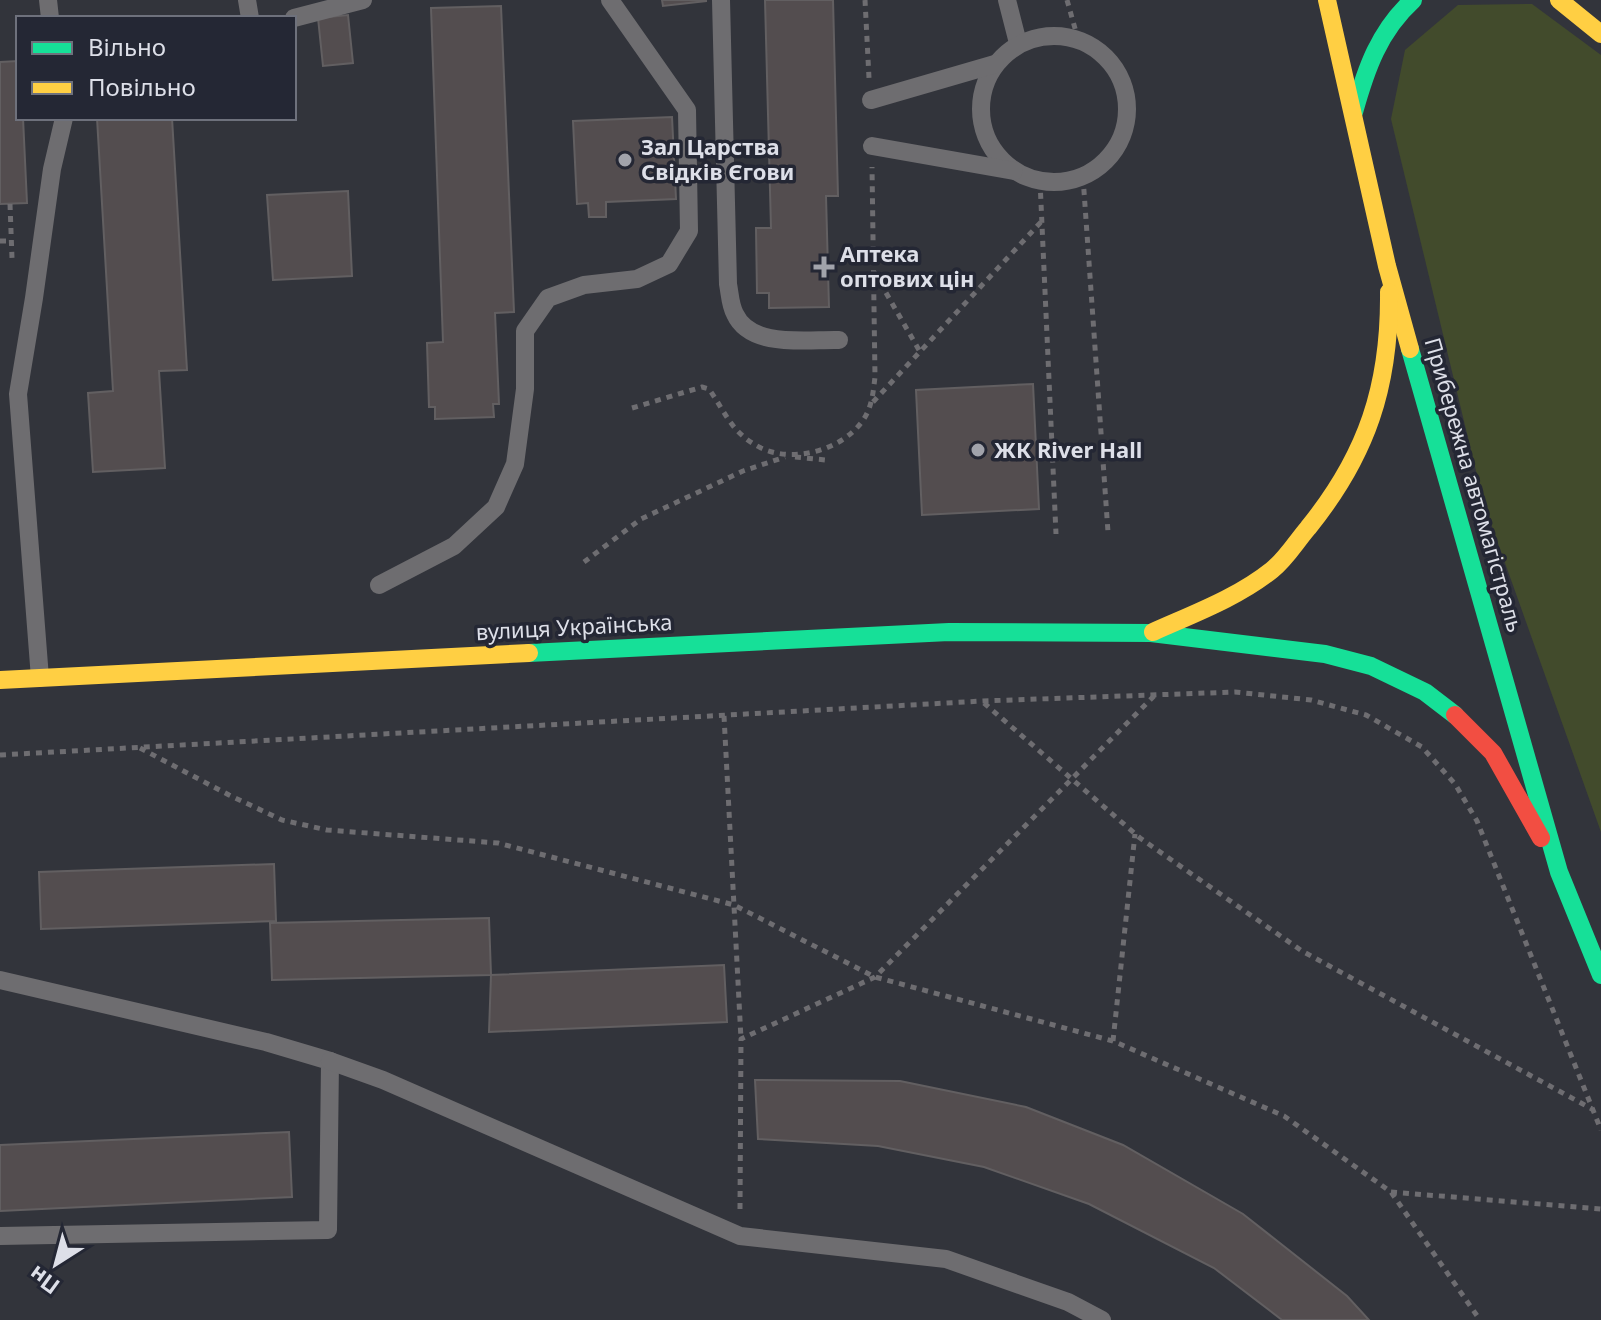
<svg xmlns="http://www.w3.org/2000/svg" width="1601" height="1320" viewBox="0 0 1601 1320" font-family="'Noto Sans',sans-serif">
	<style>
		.green { fill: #424b2c }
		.building { fill: #534d4f; stroke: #625f61; stroke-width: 2 }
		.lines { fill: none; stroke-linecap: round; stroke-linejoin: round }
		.path { stroke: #6e6d71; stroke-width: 5; stroke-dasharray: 6 6; stroke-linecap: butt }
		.lane { stroke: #6e6d70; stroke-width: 18 }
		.fast { stroke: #16e098; stroke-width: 18 }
		.slow { stroke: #ffcf43; stroke-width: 18 }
		.jam { stroke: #f24e42; stroke-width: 18 }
		.poi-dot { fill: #a1a3ab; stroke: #242734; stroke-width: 3 }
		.labels { text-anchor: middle; stroke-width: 7; stroke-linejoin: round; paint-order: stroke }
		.poi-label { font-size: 22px; font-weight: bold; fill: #dddfe8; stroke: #242734; text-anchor: start }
		.street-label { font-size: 22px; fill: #dddfe8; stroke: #242734 }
	</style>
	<rect width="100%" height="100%" fill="#32343b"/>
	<polygon class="green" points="1532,4 1601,55 1601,832 1484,504 1391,119 1405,50 1458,5"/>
	<g class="building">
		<polygon points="662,0 706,0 706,1 663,6"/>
		<polygon points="765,0 833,0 838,196 826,196 829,307 769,308 769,293 757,293 756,228 771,228"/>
		<polygon points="501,6 514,312 495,313 499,404 493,404 494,417 435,419 435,407 429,407 427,343 443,342 431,8"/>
		<polygon points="348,15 353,63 323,66 318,18"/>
		<polygon points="18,61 18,118 23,118 27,203 0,204 0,62"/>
		<polygon points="672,117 676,199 606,202 606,217 589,217 588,203 577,204 573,121"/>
		<polygon points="97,118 172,118 187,370 159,371 165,468 93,472 88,393 113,391"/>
		<polygon points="348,191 352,276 273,280 267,195"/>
		<polygon points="1033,384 1039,509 922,515 916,390"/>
		<polygon points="274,864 276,921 41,929 39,872"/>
		<polygon points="489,918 491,975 272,980 270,923"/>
		<polygon points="724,965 727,1022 489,1032 491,975"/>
		<polygon points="755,1080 900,1081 1026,1107 1123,1145 1243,1214 1347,1296 1369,1320 1282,1320 1214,1268 1089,1204 984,1167 878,1146 758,1139"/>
		<polygon points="289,1132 292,1197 0,1211 0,1145"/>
	</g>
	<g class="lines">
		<g class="path">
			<polyline points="865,0 869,78"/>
			<polyline points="1067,0 1078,39"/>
			<polyline points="1083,177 1108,532"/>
			<polyline points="1040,181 1056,534"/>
			<polyline points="10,204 12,258"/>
			<polyline points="0,241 12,241"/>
			<polyline points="874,272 919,350"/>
			<polyline points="873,402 1041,222"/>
			<path d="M632,408L702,387L709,389C726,413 731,433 761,448C793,463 839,451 861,423C872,409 873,393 875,377L872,167"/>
			<polyline points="795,457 826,460"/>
			<polyline points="584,562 641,519 743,471 785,457"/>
			<polyline points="984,703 1140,838 1302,951 1592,1109"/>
			<polyline points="724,716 741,1039"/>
			<polyline points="140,748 229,795 282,820 327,830 498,843 734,905 875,977 1113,1041 1284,1116 1391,1192 1480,1320"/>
			<polyline points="0,755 983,701 1235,692 1311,700 1366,715 1422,747 1455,784 1477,821 1601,1130"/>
			<polyline points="1113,1041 1135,834"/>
			<polyline points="1391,1192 1601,1209"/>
			<polyline points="740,1209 741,1039 875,977 1154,696"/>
		</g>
		<g class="lane">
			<polyline points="48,0 50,18"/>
			<polyline points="247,0 250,18"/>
			<path d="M721,0L728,284C730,294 730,305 735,314C751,349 808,339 839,340"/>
			<polyline points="1007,0 1018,43"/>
			<polyline points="294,18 363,0"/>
			<circle cx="1054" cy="109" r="73"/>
			<polyline points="871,100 995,64"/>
			<polyline points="872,146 1014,171"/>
			<polyline points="379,585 454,546 496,507 515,464 525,389 525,331 548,298 584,285 637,279 669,264 689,231 687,110 610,0"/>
			<polyline points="40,678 18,394 34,298 52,169 64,118"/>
			<polyline points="0,980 266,1042 330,1061 328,1230 0,1236"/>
			<polyline points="330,1061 383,1080 740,1236 946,1259 1068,1302 1102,1320"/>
		</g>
		<g class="fast">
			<path d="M1354,112C1366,69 1379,31 1413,0"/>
			<polyline points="1410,349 1559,872 1601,975"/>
			<polyline points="529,653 949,632 1151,633 1325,654 1371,666 1425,692 1455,715"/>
		</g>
		<g class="slow">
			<polyline points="1327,0 1387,266 1410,349"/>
			<polyline points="1559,0 1601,34"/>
			<path d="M1153,632C1193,614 1237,598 1272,570C1286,559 1296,542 1308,528C1367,455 1390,386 1389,292"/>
			<polyline points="0,680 529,653"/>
		</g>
		<polyline class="jam" points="1455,715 1493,753 1541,838"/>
	</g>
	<g class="poi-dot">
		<circle cx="625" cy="160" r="8"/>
		<path d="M820 255h8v8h8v8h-8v8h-8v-8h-8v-8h8z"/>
		<circle cx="978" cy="450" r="8"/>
	</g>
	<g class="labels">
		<g class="poi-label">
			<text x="641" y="155">Зал Царства<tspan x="641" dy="25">Свідків Єгови</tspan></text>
			<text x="840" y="262">Аптека<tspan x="840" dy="25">оптових цін</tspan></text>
			<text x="994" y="458">ЖК River Hall</text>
		</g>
		<g class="street-label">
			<text transform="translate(1474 485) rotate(74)" y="8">Прибережна автомагістраль</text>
			<text transform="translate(574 627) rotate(-3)" y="8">вулиця Українська</text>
		</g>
	</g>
	<rect x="16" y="16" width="280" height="104" fill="#242734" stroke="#6e717c" stroke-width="2"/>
	<rect x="32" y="42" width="40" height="12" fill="#16e098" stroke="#6e717c" stroke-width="2"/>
	<text x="88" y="56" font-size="24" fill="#dddfe8">Вільно</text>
	<rect x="32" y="82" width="40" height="12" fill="#ffcf43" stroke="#6e717c" stroke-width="2"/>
	<text x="88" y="96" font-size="24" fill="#dddfe8">Повільно</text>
	<g transform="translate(56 1264) rotate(216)" stroke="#242734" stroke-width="6" paint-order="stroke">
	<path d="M0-6L14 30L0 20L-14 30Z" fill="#dddfe8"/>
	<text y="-12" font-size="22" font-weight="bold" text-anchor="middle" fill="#dddfe8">Пн</text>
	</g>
</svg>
